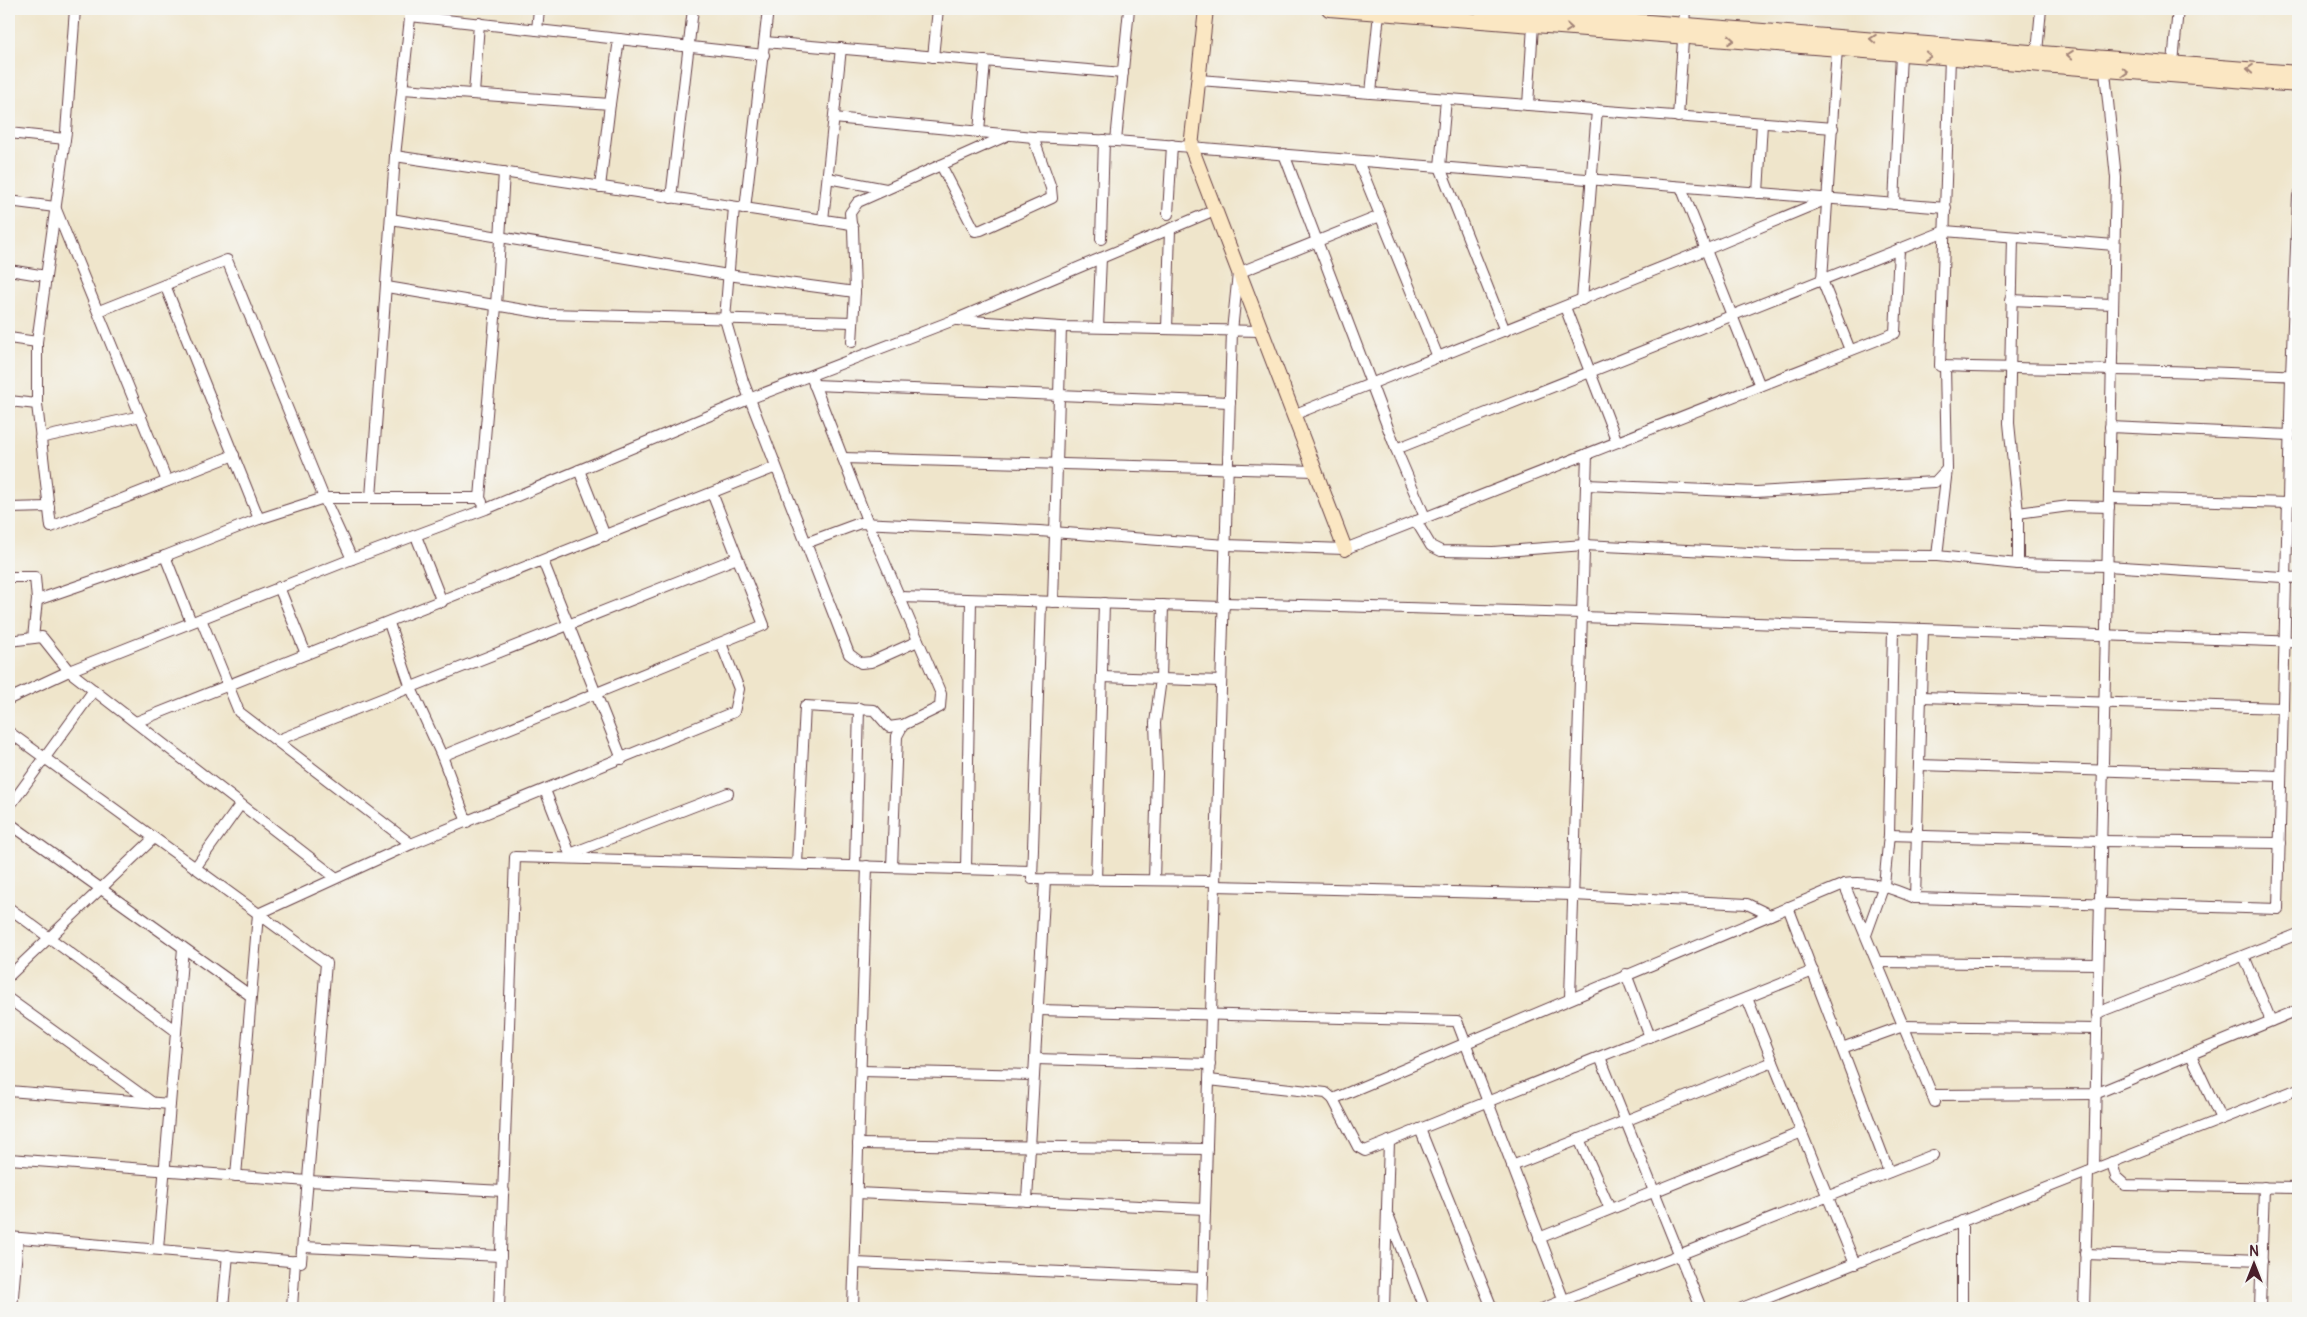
<svg xmlns="http://www.w3.org/2000/svg" width="2307" height="1317" viewBox="0 0 2307 1317" font-family="Pangolin,sans-serif">
	<style>
		.lines { fill: none; stroke-linecap: round; stroke-linejoin: round }
		.street-casing { stroke: #633d43; stroke-width: 12 }
		.secondary-casing { stroke: #633d43; stroke-width: 16 }
		.street { stroke: #fff; stroke-width: 10 }
		.secondary { stroke: #fbe7c3; stroke-width: 14 }
		.oneway { stroke: #a28377 }
	</style>
	<rect width="100%" height="100%" fill="#f6f6f2"/>
	<filter id="ink" filterUnits="userSpaceOnUse"><feTurbulence type="fractalNoise" baseFrequency=".02" numOctaves="2"/><feDisplacementMap in="SourceGraphic" scale="10" xChannelSelector="R" yChannelSelector="G"/><feConvolveMatrix kernelMatrix="1 2 1 2 8 2 1 2 1" color-interpolation-filters="sRGB"/></filter>
	<filter id="wash" filterUnits="userSpaceOnUse"><feTurbulence type="fractalNoise" baseFrequency=".0096" numOctaves="4" result="noise"/><feDisplacementMap in="SourceGraphic" scale="20" xChannelSelector="R" yChannelSelector="G"/><feGaussianBlur stdDeviation="1.12" result="paint"/><feColorMatrix in="noise" values="0 0 0 0 0 0 0 0 0 0 0 0 0 0 0 0 0 1.4 0 .05"/><feComposite in="paint" operator="in"/></filter>
	<g filter="url(#wash)">
		<rect width="100%" height="100%" fill="#efe5cb"/>
	</g>
	<g filter="url(#ink)">
		<g class="lines">
			<defs>
				<g id="street">
					<polyline points="75,9 66,132 37,342 37,404 51,527 234,455"/>
					<polyline points="410,16 764,55"/>
					<polyline points="537,30 539,9"/>
					<polyline points="765,42 1123,73"/>
					<polyline points="1837,48 1822,280 1850,350"/>
					<polyline points="2037,52 2041,9"/>
					<polyline points="933,57 938,9"/>
					<path d="M1950,57L1940,366C2059,370 2179,369 2298,376"/>
					<polyline points="2173,63 2178,9"/>
					<polyline points="1199,80 1833,128"/>
					<polyline points="403,89 610,104 600,187"/>
					<polyline points="1371,93 1379,13"/>
					<polyline points="474,94 479,23"/>
					<polyline points="1446,99 1440,167 1505,331"/>
					<polyline points="610,104 619,39"/>
					<polyline points="1528,105 1533,25"/>
					<polyline points="1678,117 1685,9"/>
					<polyline points="834,118 1033,137 1116,141 1946,208"/>
					<polyline points="979,132 985,61"/>
					<polyline points="9,133 65,139"/>
					<polyline points="1116,141 1129,9"/>
					<polyline points="1284,154 1396,449 1425,517"/>
					<polyline points="395,156 851,224 853,228 855,292 852,342"/>
					<polyline points="1358,161 1438,357"/>
					<polyline points="941,165 975,231 981,230 1052,198 1051,188 1033,137"/>
					<polyline points="828,178 886,189"/>
					<polyline points="1681,187 1760,386"/>
					<polyline points="1758,193 1762,123"/>
					<polyline points="671,198 693,9"/>
					<polyline points="9,201 55,207 167,481"/>
					<polyline points="1894,204 1901,54"/>
					<polyline points="734,207 725,319 743,381 849,654 861,663 871,662 918,641"/>
					<polyline points="745,209 768,9"/>
					<polyline points="1168,214 1172,145"/>
					<polyline points="391,219 728,275 855,292"/>
					<polyline points="823,220 841,48"/>
					<polyline points="851,224 850,213 858,202 1006,136"/>
					<polyline points="2013,237 2009,423 2018,513 2018,564"/>
					<polyline points="1101,239 1104,140"/>
					<polyline points="9,270 46,276"/>
					<polyline points="165,285 259,519"/>
					<polyline points="387,287 548,314 852,322"/>
					<polyline points="1582,300 1597,110"/>
					<polyline points="2011,300 2113,304"/>
					<polyline points="1565,307 1617,442"/>
					<polyline points="99,311 227,260 324,498 352,559"/>
					<polyline points="957,320 1061,327 1261,331"/>
					<polyline points="1098,327 1101,258"/>
					<polyline points="1167,329 1170,229"/>
					<polyline points="9,338 37,342"/>
					<polyline points="811,376 868,523 941,694 940,707 903,725 897,736 892,867"/>
					<polyline points="814,385 1230,402"/>
					<polyline points="9,401 37,404"/>
					<polyline points="1293,415 1705,250 1825,200"/>
					<polyline points="2110,427 2290,435"/>
					<polyline points="40,438 141,416"/>
					<polyline points="1396,449 1945,231 2114,245"/>
					<polyline points="843,458 1315,471"/>
					<polyline points="579,470 605,536"/>
					<polyline points="1586,485 1756,492 1935,482 1947,469 1945,366"/>
					<polyline points="371,498 395,156 411,9"/>
					<polyline points="2110,498 2288,503"/>
					<polyline points="482,502 480,498 496,306 504,172"/>
					<polyline points="9,508 49,507"/>
					<polyline points="2018,513 2069,506 2109,507"/>
					<polyline points="1416,521 1431,546 1441,551 1493,552 1584,545 1793,555 1937,556 2018,564 2107,566 2298,578"/>
					<polyline points="416,536 442,602"/>
					<polyline points="806,543 860,523 1039,531 1226,545 1345,549 1895,333 1899,249"/>
					<polyline points="165,556 191,622"/>
					<polyline points="1937,556 1947,469"/>
					<polyline points="543,561 622,759"/>
					<polyline points="9,577 35,577 37,600 33,638"/>
					<polyline points="279,587 306,654"/>
					<polyline points="900,597 1224,607"/>
					<polyline points="37,600 165,556 259,519 324,498 480,498"/>
					<polyline points="1041,602 1032,879 1215,881"/>
					<polyline points="1053,602 1061,327"/>
					<polyline points="1224,603 1582,613"/>
					<polyline points="1582,617 2298,642"/>
					<polyline points="201,619 239,712 411,844"/>
					<polyline points="389,623 411,688 442,756 467,822"/>
					<polyline points="9,641 42,637 69,671 335,877"/>
					<polyline points="1102,677 1221,681"/>
					<polyline points="1921,697 2283,708"/>
					<polyline points="9,699 69,671 352,559 486,509 749,399 954,320 1215,210"/>
					<polyline points="136,722 776,467"/>
					<polyline points="9,732 326,963 301,1262 9,1237"/>
					<polyline points="278,740 737,558"/>
					<polyline points="442,756 764,625 712,493"/>
					<polyline points="1919,765 2281,776"/>
					<polyline points="545,790 570,854 728,793"/>
					<polyline points="9,807 94,690"/>
					<polyline points="9,823 251,996"/>
					<polyline points="1889,835 2101,841 2280,843"/>
					<polyline points="797,864 805,706 874,710 889,727 903,725"/>
					<polyline points="855,866 859,708"/>
					<polyline points="195,868 240,805"/>
					<polyline points="966,869 971,600"/>
					<polyline points="1096,880 1104,603"/>
					<polyline points="1154,880 1157,774 1155,723 1161,679 1163,605"/>
					<polyline points="1844,884 1935,1102"/>
					<polyline points="1215,886 1573,895 1747,904 1770,915"/>
					<polyline points="1915,898 1923,629"/>
					<polyline points="1788,907 1889,1172"/>
					<polyline points="9,908 176,1031"/>
					<polyline points="1866,935 1884,885 1889,835 1893,628"/>
					<polyline points="2244,956 2271,1021"/>
					<polyline points="1877,962 2098,964"/>
					<polyline points="1626,974 1650,1037"/>
					<polyline points="9,976 154,838"/>
					<polyline points="1570,998 1587,454"/>
					<polyline points="1747,998 1855,1264"/>
					<polyline points="9,999 153,1103"/>
					<polyline points="1039,1010 1457,1021 1564,1301"/>
					<polyline points="2097,1013 2298,934"/>
					<polyline points="1842,1048 1903,1026 2097,1029"/>
					<polyline points="2191,1055 2221,1119"/>
					<polyline points="1600,1057 1701,1308"/>
					<polyline points="1036,1059 1210,1064"/>
					<polyline points="861,1071 1034,1075"/>
					<polyline points="1209,1080 1326,1093 1333,1099 1358,1147 1365,1151 1813,971"/>
					<polyline points="9,1091 170,1104"/>
					<polyline points="1932,1095 2095,1094 2298,1010"/>
					<path d="M1333,1099L1844,884C1871,880 1891,888 1915,898L2278,909L2291,376L2298,196"/>
					<polyline points="1420,1129 1492,1308"/>
					<polyline points="1579,1139 1610,1209"/>
					<polyline points="858,1144 1207,1149"/>
					<polyline points="9,1159 308,1181 504,1191"/>
					<polyline points="2112,1162 2116,1177 2125,1185 2298,1188"/>
					<polyline points="1512,1166 1773,1062"/>
					<polyline points="2094,1169 2116,178 2104,63"/>
					<polyline points="236,1176 258,914 411,844 734,712 739,689 721,643"/>
					<polyline points="857,1193 1205,1209"/>
					<polyline points="1027,1201 1045,880"/>
					<polyline points="1389,1217 1424,1308"/>
					<polyline points="1962,1221 1962,1308"/>
					<polyline points="1539,1238 1802,1132"/>
					<polyline points="303,1247 501,1256"/>
					<polyline points="158,1249 183,948"/>
					<polyline points="2085,1254 2262,1260"/>
					<polyline points="855,1263 1203,1278"/>
					<polyline points="12,1308 18,1238"/>
					<polyline points="223,1308 228,1255"/>
					<polyline points="292,1308 295,1261"/>
					<polyline points="499,1308 515,857 1032,871"/>
					<polyline points="853,1308 867,866"/>
					<polyline points="1202,1308 1232,331 1238,273 1380,216"/>
					<polyline points="1384,1308 1389,1141"/>
					<polyline points="1544,1308 1933,1155"/>
					<polyline points="1742,1308 2298,1089"/>
					<polyline points="2084,1308 2088,1172"/>
					<polyline points="2260,1308 2264,1187"/>
				</g>
				<g id="secondary">
					<polyline points="1206,9 1191,147 1345,549"/>
					<polyline points="1329,9 2298,85"/>
					<polyline points="1482,9 2298,73"/>
				</g>
			</defs>
			<use href="#street" class="street-casing"/>
			<use href="#secondary" class="secondary-casing"/>
			<use href="#street" class="street"/>
			<use href="#secondary" class="secondary"/>
		</g>
		<defs><path id="oneway-chevron" d="M-2-3.5L2.5 0L-2 3.5" fill="none" stroke-width="1.6" stroke-linecap="round" stroke-linejoin="round" transform="scale(1.25)"/></defs>
		<g class="oneway">
			<use href="#oneway-chevron" transform="translate(1569 28) rotate(5)"/>
			<use href="#oneway-chevron" transform="translate(1873 39) rotate(-176)"/>
			<use href="#oneway-chevron" transform="translate(1731 40) rotate(4)"/>
			<use href="#oneway-chevron" transform="translate(2070 55) rotate(-175)"/>
			<use href="#oneway-chevron" transform="translate(1928 56) rotate(4)"/>
			<use href="#oneway-chevron" transform="translate(2250 69) rotate(-175)"/>
			<use href="#oneway-chevron" transform="translate(2125 72) rotate(3)"/>
		</g>
	</g>
	<rect width="2307" height="1317" fill="none" stroke="#f6f6f2" stroke-width="30"/>
	<g transform="translate(2254 1264)" stroke="#f6f6f2" stroke-width="4" paint-order="stroke">
	<path d="M0-4L9 19L0 12L-9 19Z" fill="#4a1f2b"/>
	<text y="-8" font-size="14" font-weight="bold" text-anchor="middle" fill="#4a1f2b">N</text>
	</g>
</svg>
